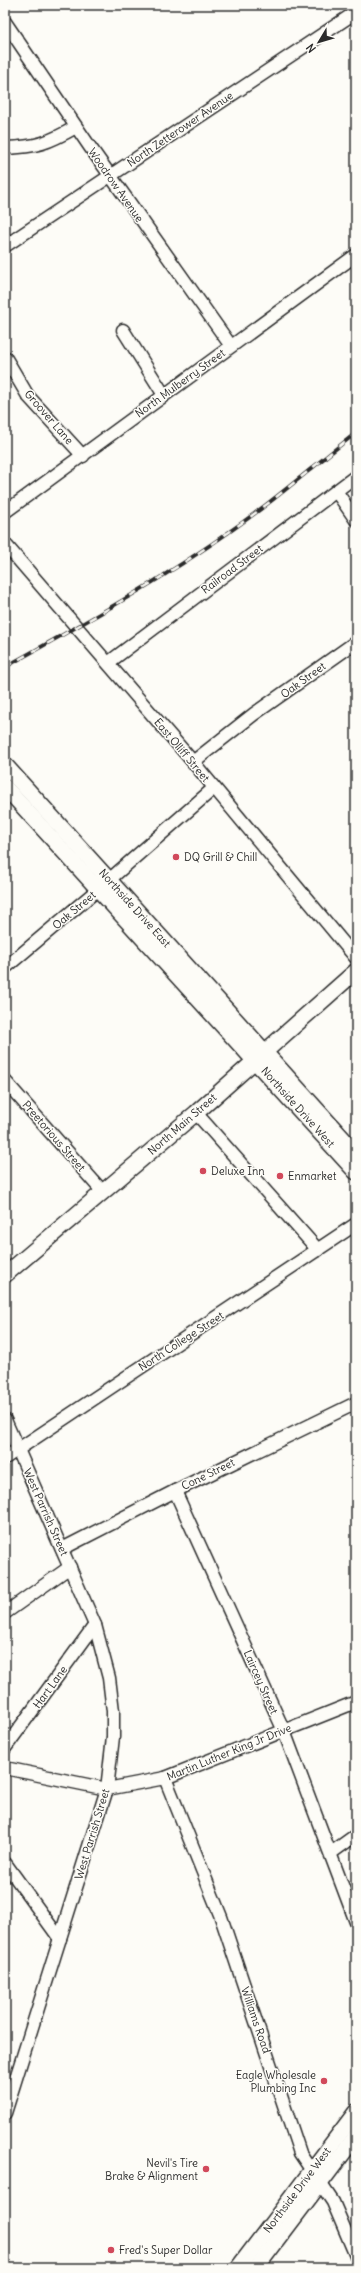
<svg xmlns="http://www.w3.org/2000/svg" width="361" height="2273" viewBox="0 0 361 2273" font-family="Delius,sans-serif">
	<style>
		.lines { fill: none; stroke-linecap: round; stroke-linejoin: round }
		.minor-casing { stroke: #2b2b2b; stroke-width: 15 }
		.major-casing { stroke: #2b2b2b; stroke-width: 18 }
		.minor { stroke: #fdfcf7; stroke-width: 12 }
		.major { stroke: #fdfcf7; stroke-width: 15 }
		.rail-casing { stroke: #2b2b2b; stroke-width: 4 }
		.rail { stroke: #fdfcf7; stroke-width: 2.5; stroke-dasharray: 8; stroke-linecap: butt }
		.poi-dot { fill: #d1495b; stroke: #fdfcf7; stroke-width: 1.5 }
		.labels { text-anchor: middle; stroke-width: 3; stroke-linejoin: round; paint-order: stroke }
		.street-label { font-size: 11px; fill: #2b2b2b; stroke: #fdfcf7 }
		.poi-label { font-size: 11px; fill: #2b2b2b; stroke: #fdfcf7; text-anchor: start }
	</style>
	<rect width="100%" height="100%" fill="#fdfcf7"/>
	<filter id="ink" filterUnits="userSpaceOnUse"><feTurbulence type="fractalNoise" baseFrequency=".025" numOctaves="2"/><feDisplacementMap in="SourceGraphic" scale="8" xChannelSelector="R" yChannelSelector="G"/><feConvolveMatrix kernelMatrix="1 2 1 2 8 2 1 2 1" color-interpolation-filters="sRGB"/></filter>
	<g filter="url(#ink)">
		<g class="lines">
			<defs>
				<g id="minor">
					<polyline points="5,22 90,147 231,346"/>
					<path d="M5,148C37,147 48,143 76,127"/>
					<polyline points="5,246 356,12"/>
					<polyline points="123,330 164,395"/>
					<polyline points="5,357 28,396 83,456"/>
					<polyline points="336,491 356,520"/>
					<polyline points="5,512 356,255"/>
					<polyline points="5,544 193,762 356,958"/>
					<polyline points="108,663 356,476"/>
					<polyline points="193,762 254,714 356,642"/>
					<polyline points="5,968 109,880 214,788"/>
					<polyline points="5,1081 103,1192"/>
					<polyline points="196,1113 318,1250"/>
					<polyline points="5,1420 95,1625 109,1678 113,1711 113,1737 107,1789 5,2113"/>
					<polyline points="5,1458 356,1224"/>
					<polyline points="175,1491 284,1731 356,1922"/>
					<polyline points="62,1549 175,1491 356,1403"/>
					<polyline points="5,1613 70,1567"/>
					<polyline points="5,1748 95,1625"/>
					<polyline points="5,1768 107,1789 165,1778 356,1702"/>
					<polyline points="165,1778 221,1917 300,2153 333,2202 356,2256"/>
					<polyline points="331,1853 356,1835"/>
					<polyline points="5,1863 60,1939"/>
				</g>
				<g id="major">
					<polyline points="5,765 356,1153"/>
					<polyline points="5,787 356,1172"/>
					<polyline points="5,1275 196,1113 356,971"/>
					<polyline points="238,2268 356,2112"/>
					<polyline points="256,2268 356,2136"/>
				</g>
			</defs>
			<use href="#minor" class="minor-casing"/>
			<use href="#major" class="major-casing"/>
			<use href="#minor" class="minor"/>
			<use href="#major" class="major"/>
			<defs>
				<path id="rail" d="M5,667C90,620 176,572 254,514C289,488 322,459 356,433"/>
			</defs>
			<use href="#rail" class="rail-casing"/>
			<use href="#rail" class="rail"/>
		</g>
	</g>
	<g class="poi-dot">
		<circle cx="176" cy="857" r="4"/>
		<circle cx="203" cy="1171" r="4"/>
		<circle cx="280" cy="1176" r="4"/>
		<circle cx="324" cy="2081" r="4"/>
		<circle cx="206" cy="2169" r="4"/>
		<circle cx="111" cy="2250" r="4"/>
	</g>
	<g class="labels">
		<g class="street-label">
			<text transform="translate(180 129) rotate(-34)" y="4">North Zetterower Avenue</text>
			<text transform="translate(116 185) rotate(55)" y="4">Woodrow Avenue</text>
			<text transform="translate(180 383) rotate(-36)" y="4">North Mulberry Street</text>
			<text transform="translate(49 417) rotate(49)" y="4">Groover Lane</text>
			<text transform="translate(232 569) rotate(-37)" y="4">Railroad Street</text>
			<text transform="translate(303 680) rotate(-36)" y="4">Oak Street</text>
			<text transform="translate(182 750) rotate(50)" y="4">East Olliff Street</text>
			<text transform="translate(135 908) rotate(48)" y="4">Northside Drive East</text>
			<text transform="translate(74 910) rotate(-40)" y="4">Oak Street</text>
			<text transform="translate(298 1107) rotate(48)" y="4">Northside Drive West</text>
			<text transform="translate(182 1124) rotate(-41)" y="4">North Main Street</text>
			<text transform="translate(54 1136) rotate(49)" y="4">Preetorious Street</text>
			<text transform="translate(181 1341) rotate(-33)" y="4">North College Street</text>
			<text transform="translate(208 1474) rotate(-26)" y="4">Cone Street</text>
			<text transform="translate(46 1512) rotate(66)" y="4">West Parrish Street</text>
			<text transform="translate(261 1682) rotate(66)" y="4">Laircey Street</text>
			<text transform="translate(50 1687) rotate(-54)" y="4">Hart Lane</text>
			<text transform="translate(229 1752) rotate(-22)" y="4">Martin Luther King Jr Drive</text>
			<text transform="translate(92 1834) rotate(-73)" y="4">West Parrish Street</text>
			<text transform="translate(256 2020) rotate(71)" y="4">Williams Road</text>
			<text transform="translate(297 2190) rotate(-53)" y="4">Northside Drive West</text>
		</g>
		<g class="poi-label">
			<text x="184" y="861">DQ Grill &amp; Chill</text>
			<text x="211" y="1175">Deluxe Inn</text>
			<text x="288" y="1180">Enmarket</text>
			<text x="316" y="2079" text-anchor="end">Eagle Wholesale<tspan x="316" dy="13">Plumbing Inc</tspan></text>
			<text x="198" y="2167" text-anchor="end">Nevil's Tire<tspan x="198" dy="13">Brake &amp; Alignment</tspan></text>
			<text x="119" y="2254">Fred's Super Dollar</text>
		</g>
	</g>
	<rect width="361" height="2273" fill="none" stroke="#fdfcf7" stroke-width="20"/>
	<rect x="10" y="10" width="341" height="2253" fill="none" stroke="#2b2b2b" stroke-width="1.5" filter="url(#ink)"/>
	<g transform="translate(319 42) rotate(232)" stroke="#fdfcf7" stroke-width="3" paint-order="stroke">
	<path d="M0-3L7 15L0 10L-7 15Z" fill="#2b2b2b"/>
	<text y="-6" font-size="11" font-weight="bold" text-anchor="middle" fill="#2b2b2b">N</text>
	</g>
</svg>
